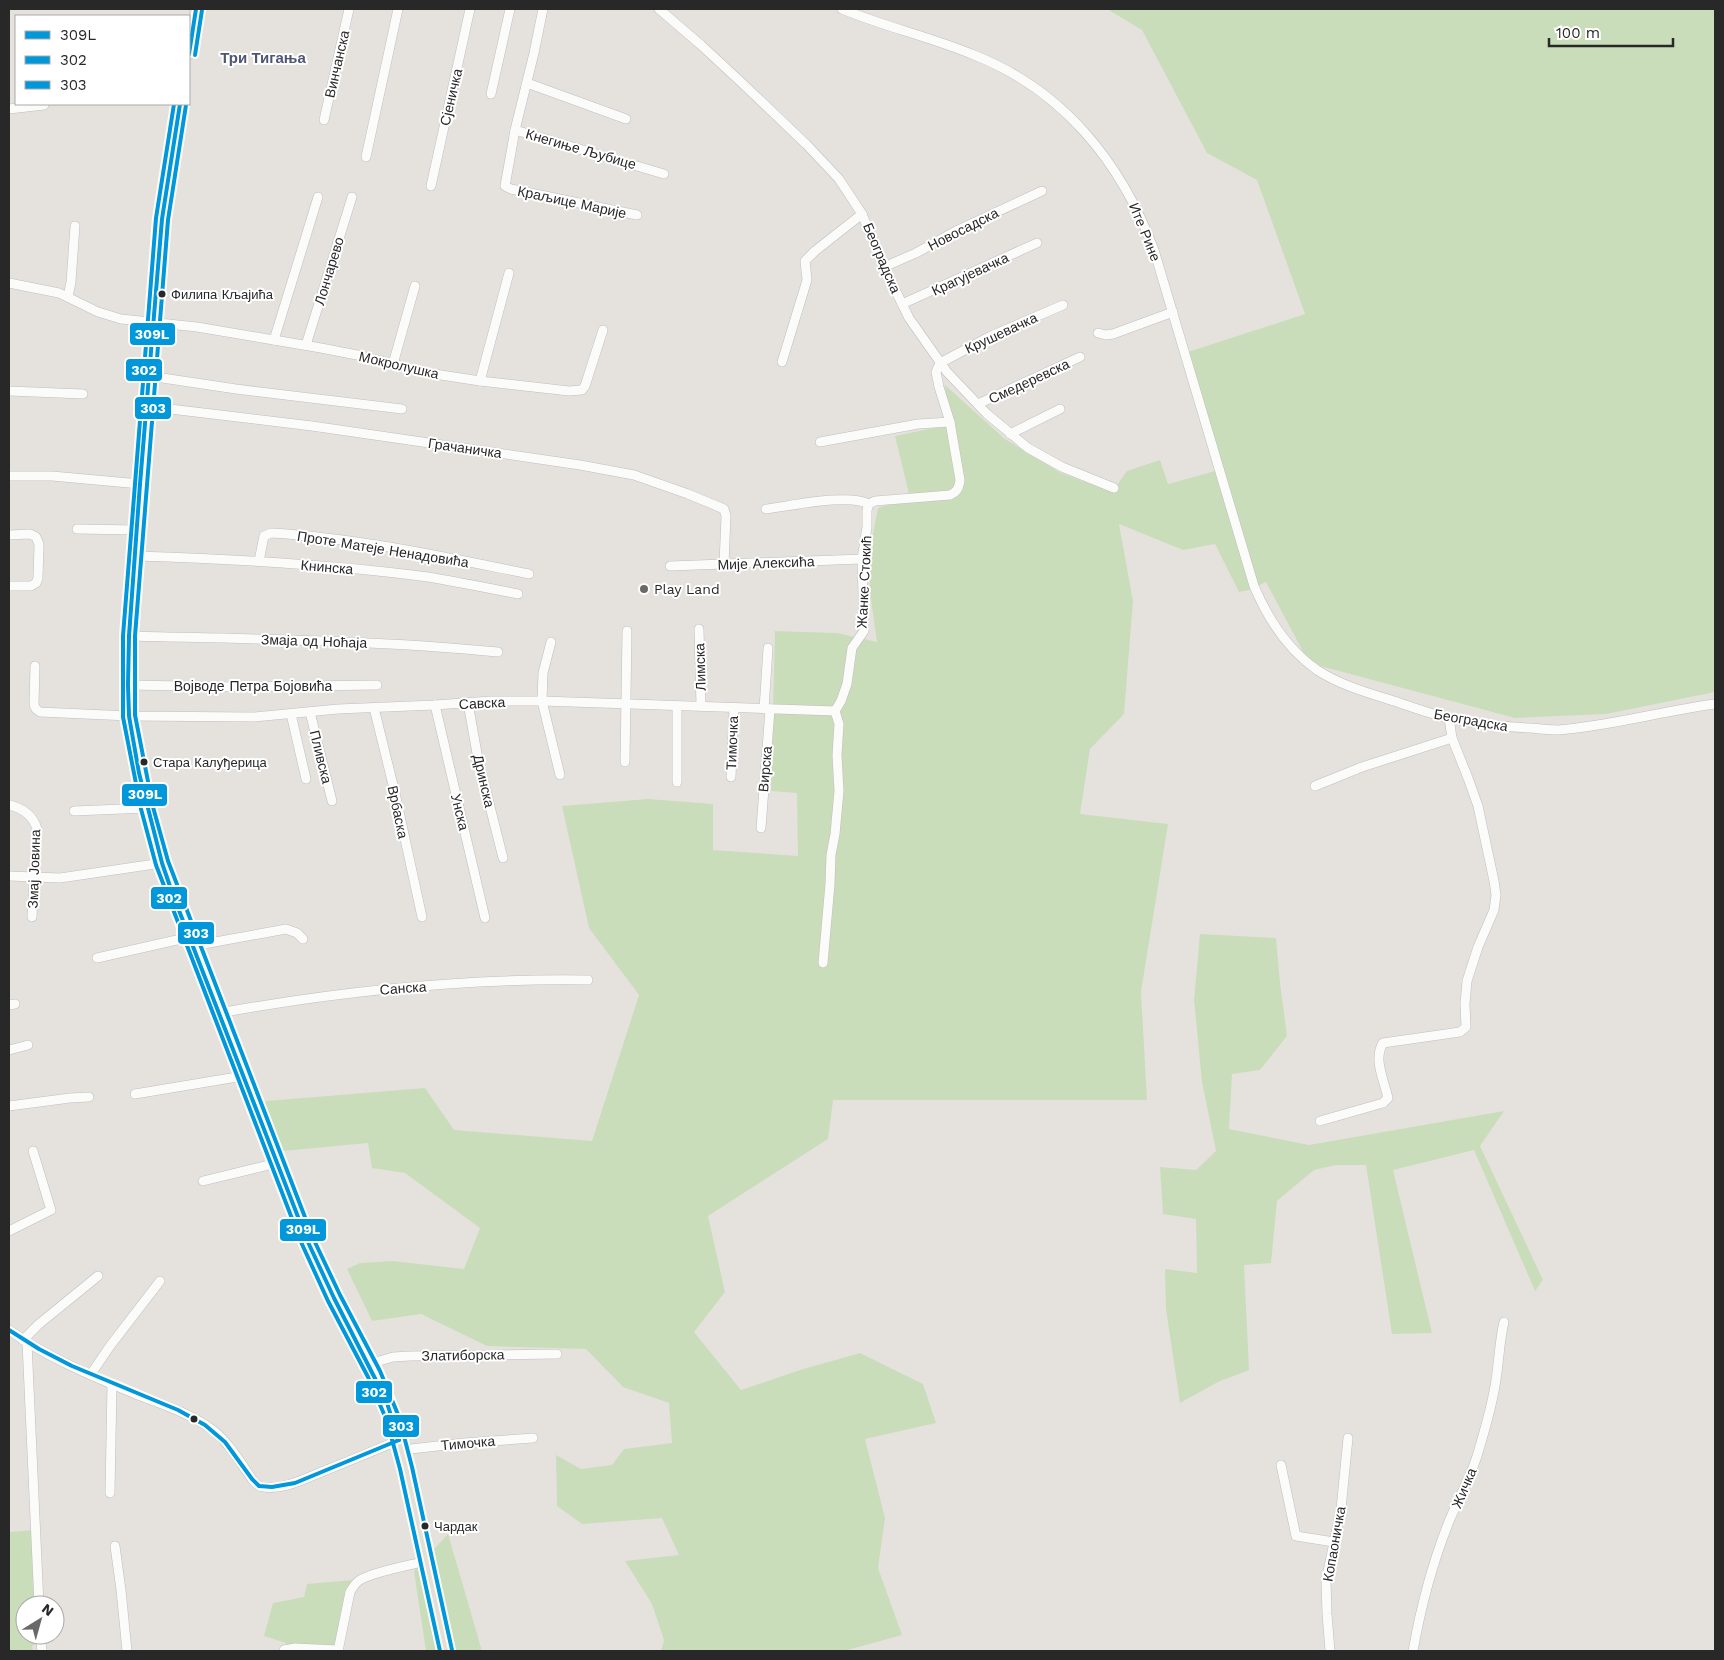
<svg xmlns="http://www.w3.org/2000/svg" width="1724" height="1660" viewBox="0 0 1724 1660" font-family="'Work Sans',sans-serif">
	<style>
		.green { fill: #caddba }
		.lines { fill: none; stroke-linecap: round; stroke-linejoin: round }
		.minor-casing { stroke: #bfbebf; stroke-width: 10 }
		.major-casing { stroke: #bebdbc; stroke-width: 12 }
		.minor { stroke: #fbfbfa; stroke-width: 9 }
		.major { stroke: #e3dfd4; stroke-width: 11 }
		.bus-1-casing { stroke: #fff; stroke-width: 8 }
		.bus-2-casing { stroke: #fff; stroke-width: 8 }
		.bus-3-casing { stroke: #fff; stroke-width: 8 }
		.bus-1 { stroke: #0098da; stroke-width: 4 }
		.bus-2 { stroke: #0098da; stroke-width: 4 }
		.bus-3 { stroke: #0098da; stroke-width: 4 }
		.bus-dot { fill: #282828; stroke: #fff; stroke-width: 2 }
		.poi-dot { fill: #6a6968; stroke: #fff; stroke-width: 2 }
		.labels { text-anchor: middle; stroke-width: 4; stroke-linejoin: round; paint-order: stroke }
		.bus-label { font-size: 13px; fill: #282828; stroke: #fff; text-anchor: start }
		.street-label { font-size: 14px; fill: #282828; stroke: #fff }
		.poi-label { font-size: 14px; fill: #282828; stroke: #fff; text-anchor: start }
		.neighbourhood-label { font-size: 15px; font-weight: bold; fill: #4e5672; stroke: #fff }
		.line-badge { stroke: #fff; stroke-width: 2 }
		.badge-label { font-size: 14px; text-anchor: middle; font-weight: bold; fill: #fff }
	</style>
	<rect width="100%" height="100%" fill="#e5e2de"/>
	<g class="green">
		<polygon points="1107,9 1715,9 1715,692 1606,714 1515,718 1309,663 1266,582 1249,590 1239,592 1215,544 1183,550 1119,524 1133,601 1124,714 1090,749 1080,814 1168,824 1141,992 1147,1100 833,1100 828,1139 708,1216 725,1292 694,1332 741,1390 800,1370 860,1353 923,1384 936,1423 865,1439 885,1518 878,1568 902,1635 844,1651 661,1651 664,1640 652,1604 625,1561 679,1555 662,1518 582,1524 557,1506 556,1455 581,1469 612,1465 624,1449 672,1443 669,1403 623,1387 586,1349 487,1346 421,1314 372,1321 347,1269 360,1263 393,1261 464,1269 480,1228 405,1173 372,1168 368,1143 272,1152 254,1102 425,1088 454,1130 592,1141 639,995 589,928 562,806 648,799 713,804 713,850 798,856 797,793 771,791 775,631 837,633 877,642 870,592 869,554 878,508 910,498 895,436 948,425 945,385 1005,439 1061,473 1112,492 1127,471 1160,460 1168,484 1219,470 1185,353 1305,314 1257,180 1207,153 1142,30"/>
		<polygon points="1200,934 1276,938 1280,983 1287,1036 1260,1070 1232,1074 1229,1129 1309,1145 1504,1111 1480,1146 1543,1280 1535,1291 1474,1150 1393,1170 1432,1333 1392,1334 1366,1165 1336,1165 1314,1170 1277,1201 1271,1263 1244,1265 1249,1370 1218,1382 1180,1403 1166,1309 1165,1269 1197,1273 1196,1219 1163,1214 1160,1167 1196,1170 1216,1151 1202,1082 1194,1000"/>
		<polygon points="34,1530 39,1605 25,1605 25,1635 40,1635 41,1640 32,1646 33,1651 9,1651 9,1532"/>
		<polygon points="448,1534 482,1651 426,1651 414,1571"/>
		<polygon points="353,1580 340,1651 285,1651 286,1643 264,1636 273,1603 304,1597 307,1584"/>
	</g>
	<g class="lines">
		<defs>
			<g id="minor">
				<polyline points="543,9 534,53 515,130 505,186 511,189 637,215"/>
				<polyline points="659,9 701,45 742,83 807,145 839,179 862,214 884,267 909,318 947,372 987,414 1028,448 1062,467 1114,488"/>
				<path d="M842,9C885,27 931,37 974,55C1063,90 1121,162 1154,250L1254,586C1268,619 1287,649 1317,670C1340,685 1368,693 1394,701C1412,707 1430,714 1449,718C1475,724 1504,727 1531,728C1540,729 1549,730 1558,730C1611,726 1662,711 1715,704"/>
				<polyline points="527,83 626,119"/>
				<polyline points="491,94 510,9"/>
				<polyline points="9,109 44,105"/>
				<polyline points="324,120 349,9"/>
				<polyline points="515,130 664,174"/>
				<polyline points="366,157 398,9"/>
				<polyline points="431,186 470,9"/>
				<polyline points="884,267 916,253 958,230 1042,191"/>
				<polyline points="9,283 59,293 98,312 121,319 197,327 321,348 362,356 428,373 480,381 569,391 582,390 585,386 603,330"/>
				<polyline points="68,297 71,282 75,226"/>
				<polyline points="902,304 1037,243"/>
				<polyline points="1098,333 1106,335 1113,334 1173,312"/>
				<polyline points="274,340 318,197"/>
				<polyline points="306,345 352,197"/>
				<polyline points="782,362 807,280 805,261 815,251 862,214"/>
				<polyline points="940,363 991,336 1063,305"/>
				<polyline points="393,364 415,286"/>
				<polyline points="149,376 236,389 402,409"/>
				<polyline points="480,381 509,273"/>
				<polyline points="9,391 83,394"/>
				<polyline points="978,404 1080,357"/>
				<polyline points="145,406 312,426 580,465 634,475 688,494 724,509 726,516 724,564"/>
				<polyline points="1010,434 1060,409"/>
				<polyline points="820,442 918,424 950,422"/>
				<polyline points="9,476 52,476 140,484"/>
				<path d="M766,509C791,506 849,493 869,504"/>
				<polyline points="77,529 136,530"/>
				<polyline points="9,535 30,534 36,537 39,544 38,578 36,583 31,586 9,586"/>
				<path d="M135,556C233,559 331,564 428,577C458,582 488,588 518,594"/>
				<path d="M259,561L264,536L271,533C358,538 444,557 529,574"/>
				<polyline points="670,566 862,559"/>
				<polyline points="699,629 701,706"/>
				<path d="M129,636C252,639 375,640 498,652"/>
				<polyline points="551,642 543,673 542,701 560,775"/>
				<polyline points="35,666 34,705 36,709 40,712 129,716 254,717 338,709 435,705 491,701 542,701 835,711"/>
				<polyline points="128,685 239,687 377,685"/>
				<polyline points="468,703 478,759 503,858"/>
				<polyline points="435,705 485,918"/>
				<polyline points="677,706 677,782"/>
				<polyline points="374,708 395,793 422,917"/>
				<polyline points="764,709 768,648"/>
				<polyline points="310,712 332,801"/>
				<polyline points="291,714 306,779"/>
				<polyline points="625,762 627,631"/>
				<polyline points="731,777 734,708"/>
				<polyline points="1315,786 1362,767 1452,738"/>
				<path d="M9,805C22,808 33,815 37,829L32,917"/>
				<polyline points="74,811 147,808"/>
				<polyline points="761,828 770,709"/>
				<polyline points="9,876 60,878 162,863"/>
				<polyline points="193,946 286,929 297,933 303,939"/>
				<polyline points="97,958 190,937"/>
				<path d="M823,963L830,884L831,855L835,834L839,791L837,755L839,724L835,711L841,701L847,684L852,648L864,631L862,559L867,527V510L869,504L875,501L950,495C957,492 959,488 960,480L950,422L939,387L936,372L940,363"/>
				<polyline points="9,1005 15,1004"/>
				<path d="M219,1013C341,991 465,978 588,980"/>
				<polyline points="9,1050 28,1045"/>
				<polyline points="135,1094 243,1076"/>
				<polyline points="9,1106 70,1098 89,1097"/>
				<path d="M1320,1121L1383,1103L1388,1098C1384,1080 1373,1059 1383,1043L1460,1032L1466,1027L1465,1004L1467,981L1478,947L1494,910L1496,895L1494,881L1478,806L1468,778L1452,738L1449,718"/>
				<polyline points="203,1181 277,1163"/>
				<polyline points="9,1231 51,1210 33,1151"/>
				<path d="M9,1330C48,1358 94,1377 138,1395C164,1405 192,1414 214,1431C230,1444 240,1462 252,1479C255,1483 259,1487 264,1487C284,1490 306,1478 324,1471C349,1461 374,1451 399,1440"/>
				<polyline points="23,1340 39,1324 98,1276"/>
				<polyline points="27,1343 39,1605"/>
				<polyline points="369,1364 393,1357 410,1356 557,1354"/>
				<polyline points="91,1374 110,1346 160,1281"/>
				<polyline points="402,1450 464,1443 533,1438"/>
				<polyline points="1281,1465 1296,1536 1334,1542"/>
				<polyline points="110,1493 112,1384"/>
				<polyline points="115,1546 121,1590 127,1651"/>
				<polyline points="40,1635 42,1651"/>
				<polyline points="284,1650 295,1648 338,1650"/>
				<path d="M338,1651L350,1592C353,1587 355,1583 360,1580C372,1572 411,1565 426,1561"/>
				<polyline points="1330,1651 1327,1614 1326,1581 1341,1509 1348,1438"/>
				<path d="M1413,1651C1421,1606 1433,1561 1450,1519C1459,1498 1470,1478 1477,1456C1484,1433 1491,1409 1495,1386C1499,1364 1499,1343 1504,1322"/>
			</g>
			<g id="major">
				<polyline points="189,54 196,9"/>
				<polyline points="180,104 162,219 140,484 129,636 129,716 134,744 147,808 162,863 190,937 307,1240 334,1298 374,1374 393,1419 406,1468 446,1651"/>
			</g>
		</defs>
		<use href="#minor" class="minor-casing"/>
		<use href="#major" class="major-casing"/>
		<use href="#minor" class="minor"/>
		<use href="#major" class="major"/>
		<defs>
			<g id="bus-1">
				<polyline points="189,54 196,9"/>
				<polyline points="180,104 162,219 140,484 129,636 128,685 129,716 139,773 162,863 173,895 307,1240 334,1298 386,1400 399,1440"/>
				<polyline points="9,1330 39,1349 72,1366 178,1410 205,1425 225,1442 252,1479 259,1486 272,1487 295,1483 399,1440"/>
			</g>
			<g id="bus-2">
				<polyline points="195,55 202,10"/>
				<polyline points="174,104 156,218 123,636 123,717 141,809 156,865 301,1242 328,1301 368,1377 387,1421 400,1469 440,1651"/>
			</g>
			<polyline id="bus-3" points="186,105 168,220 135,636 135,715 153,807 168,861 313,1238 340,1295 380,1371 399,1417 412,1467 452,1650"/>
		</defs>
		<use href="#bus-1" class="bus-1-casing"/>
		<use href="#bus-2" class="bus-2-casing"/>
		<use href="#bus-3" class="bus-3-casing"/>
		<use href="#bus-1" class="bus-1"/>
		<use href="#bus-2" class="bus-2"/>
		<use href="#bus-3" class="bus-3"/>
	</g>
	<g class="bus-dot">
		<circle cx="162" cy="294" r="4.5"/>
		<circle cx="144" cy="762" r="4.5"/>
		<circle cx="194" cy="1419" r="4.5"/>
		<circle cx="425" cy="1526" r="4.5"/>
	</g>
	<circle class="poi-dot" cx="644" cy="589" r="5"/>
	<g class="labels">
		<g class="bus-label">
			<text x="171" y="299">Филипа Кљајића</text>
			<text x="153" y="767">Стара Калуђерица</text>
			<text x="434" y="1531">Чардак</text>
		</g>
		<g class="street-label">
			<text transform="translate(337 64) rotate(-77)" y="5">Винчанска</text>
			<text transform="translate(451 97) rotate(-77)" y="5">Сјеничка</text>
			<text transform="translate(581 149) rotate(16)" y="5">Кнегиње Љубице</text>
			<text transform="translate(572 202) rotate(12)" y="5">Краљице Марије</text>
			<text transform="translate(963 229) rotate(-27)" y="5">Новосадска</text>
			<text transform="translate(1145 232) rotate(68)" y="5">Ите Рине</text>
			<text transform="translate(882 258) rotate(67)" y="5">Београдска</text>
			<text transform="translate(329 271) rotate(-73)" y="5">Лончарево</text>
			<text transform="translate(970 274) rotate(-25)" y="5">Крагујевачка</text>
			<text transform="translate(1001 333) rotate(-25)" y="5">Крушевачка</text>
			<text transform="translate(399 365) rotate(13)" y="5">Мокролушка</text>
			<text transform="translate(1029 381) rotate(-25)" y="5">Смедеревска</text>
			<text transform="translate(465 448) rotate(8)" y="5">Грачаничка</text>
			<text transform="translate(383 549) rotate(9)" y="5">Проте Матеје Ненадовића</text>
			<text transform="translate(766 563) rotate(-2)" y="5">Мије Алексића</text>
			<text transform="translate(327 567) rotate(5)" y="5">Книнска</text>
			<text transform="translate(864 582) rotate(-87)" y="5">Жанке Стокић</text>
			<text transform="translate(314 641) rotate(2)" y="5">Змаја од Ноћаја</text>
			<text transform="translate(700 667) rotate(-92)" y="5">Лимска</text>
			<text x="253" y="691">Војводе Петра Бојовића</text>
			<text transform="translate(482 703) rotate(-3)" y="5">Савска</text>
			<text transform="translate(1471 720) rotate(10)" y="5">Београдска</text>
			<text transform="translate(732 743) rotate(-88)" y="5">Тимочка</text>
			<text transform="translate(321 757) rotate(76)" y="5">Пливска</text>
			<text transform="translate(765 769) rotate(-85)" y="5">Вирска</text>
			<text transform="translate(484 781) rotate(77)" y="5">Дринска</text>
			<text transform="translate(398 812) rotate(78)" y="5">Врбаска</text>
			<text transform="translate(460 812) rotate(76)" y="5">Унска</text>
			<text transform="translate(34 869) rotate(-88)" y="5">Змај Јовина</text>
			<text transform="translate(403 988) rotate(-4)" y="5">Санска</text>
			<text transform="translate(463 1355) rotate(-1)" y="5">Златиборска</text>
			<text transform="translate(468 1443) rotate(-5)" y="5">Тимочка</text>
			<text transform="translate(1464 1488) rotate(-67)" y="5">Жичка</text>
			<text transform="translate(1334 1544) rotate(-80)" y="5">Копаоничка</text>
		</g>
		<g class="poi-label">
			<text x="654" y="594">Play Land</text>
		</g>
		<g class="neighbourhood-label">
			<text x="263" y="63">Три Тигања</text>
		</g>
	</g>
	<g class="line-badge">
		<rect x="129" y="322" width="47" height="24" rx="5" fill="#0098da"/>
		<rect x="125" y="358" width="38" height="24" rx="5" fill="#0098da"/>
		<rect x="134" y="396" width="38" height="24" rx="5" fill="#0098da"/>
		<rect x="121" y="783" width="47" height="24" rx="5" fill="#0098da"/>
		<rect x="150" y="886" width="38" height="24" rx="5" fill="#0098da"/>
		<rect x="177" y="921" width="38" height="24" rx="5" fill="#0098da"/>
		<rect x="279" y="1218" width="48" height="24" rx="5" fill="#0098da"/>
		<rect x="355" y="1380" width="38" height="24" rx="5" fill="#0098da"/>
		<rect x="382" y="1414" width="38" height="24" rx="5" fill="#0098da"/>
	</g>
	<g class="badge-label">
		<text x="152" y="339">309L</text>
		<text x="144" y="375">302</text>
		<text x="153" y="413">303</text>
		<text x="145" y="799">309L</text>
		<text x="169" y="903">302</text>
		<text x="196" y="938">303</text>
		<text x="303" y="1234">309L</text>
		<text x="374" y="1397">302</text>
		<text x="401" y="1431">303</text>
	</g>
	<rect width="1724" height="1660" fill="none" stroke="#282828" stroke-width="20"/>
	<rect x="15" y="15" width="175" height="90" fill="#ffffff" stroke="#a9a9a9"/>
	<rect x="25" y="31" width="25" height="8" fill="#0098da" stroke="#a9a9a9"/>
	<text x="60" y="40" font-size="15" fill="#282828">309L</text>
	<rect x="25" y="56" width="25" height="8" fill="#0098da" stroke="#a9a9a9"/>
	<text x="60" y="65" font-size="15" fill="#282828">302</text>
	<rect x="25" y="81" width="25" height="8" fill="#0098da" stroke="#a9a9a9"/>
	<text x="60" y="90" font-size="15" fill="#282828">303</text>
	<g transform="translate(40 1620) rotate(37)"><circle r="24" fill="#ffffff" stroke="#a9a9a9"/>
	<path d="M0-4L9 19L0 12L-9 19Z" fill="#6a6968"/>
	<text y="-8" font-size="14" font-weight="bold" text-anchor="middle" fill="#282828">N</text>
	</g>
	<path d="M1549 38v8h124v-8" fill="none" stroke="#282828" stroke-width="2.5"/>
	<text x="1556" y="38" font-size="15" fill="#282828" stroke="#ffffff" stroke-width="4" paint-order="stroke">100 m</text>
</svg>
